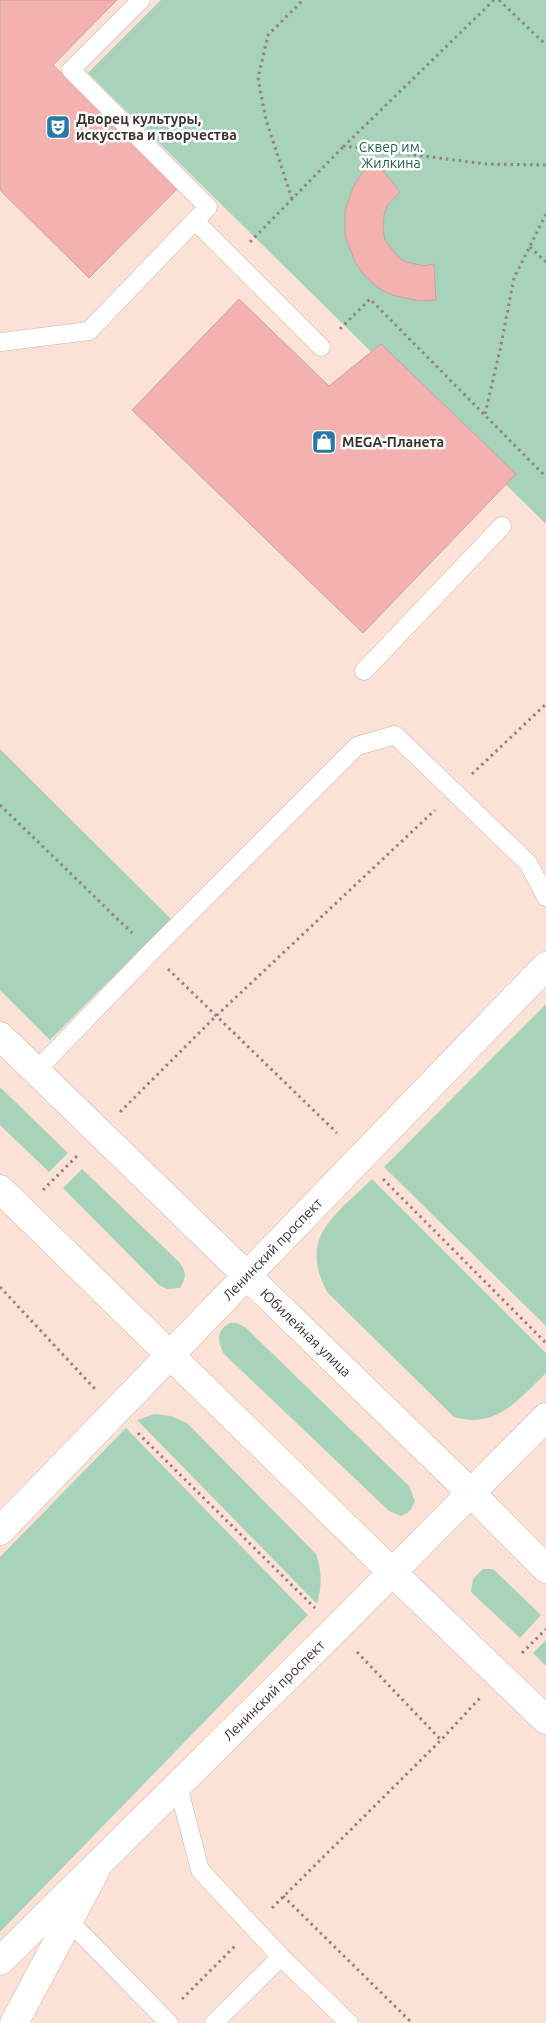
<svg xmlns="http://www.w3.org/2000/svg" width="546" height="2023" viewBox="0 0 546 2023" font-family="Ubuntu,sans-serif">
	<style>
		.green { fill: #a6d3b9 }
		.building { fill: #f3b2af; stroke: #c2a6a4 }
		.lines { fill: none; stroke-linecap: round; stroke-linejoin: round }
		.lane-casing { stroke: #ccb4a8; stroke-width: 19 }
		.street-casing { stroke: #ccb4a8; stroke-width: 29 }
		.secondary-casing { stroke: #ccb4a8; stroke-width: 29 }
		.path { stroke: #96847c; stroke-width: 3; stroke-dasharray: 2.5 4; stroke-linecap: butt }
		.lane { stroke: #fff; stroke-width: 18 }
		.street { stroke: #fff; stroke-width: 28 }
		.secondary { stroke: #fff; stroke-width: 28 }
		.labels { text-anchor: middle; stroke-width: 5; stroke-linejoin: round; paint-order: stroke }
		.poi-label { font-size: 14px; font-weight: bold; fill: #3c322d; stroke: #fff; text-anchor: start }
		.park-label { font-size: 14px; fill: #226545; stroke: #fff }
		.street-label { font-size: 14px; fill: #3c322d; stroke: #fff }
	</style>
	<rect width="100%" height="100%" fill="#fce2d6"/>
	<g class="green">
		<polygon points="161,0 546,0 546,524 88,73"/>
		<polygon points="0,749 171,919 50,1040 0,990"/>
		<polygon points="546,1004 546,1326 384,1167"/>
		<polygon points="0,1087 68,1153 49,1172 0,1125"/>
		<path d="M82,1169L179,1262C186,1271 187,1277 180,1288L167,1289L159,1285L63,1188Z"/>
		<path d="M372,1179L546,1353V1373C519,1399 496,1430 454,1417L327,1292C298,1236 335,1216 372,1179Z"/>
		<path d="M230,1323H237L246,1328L409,1486L415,1501C412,1509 409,1513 401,1516L389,1511L224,1354C217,1342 216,1330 230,1323Z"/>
		<path d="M155,1414L171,1416L187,1423L316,1554C322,1572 322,1585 317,1604L137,1420Z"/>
		<polygon points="126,1428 308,1615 0,1932 0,1557"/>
		<polygon points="483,1569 493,1569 541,1615 520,1638 471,1592 473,1579"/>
		<polygon points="546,1640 546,1666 533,1653"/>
	</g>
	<g class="building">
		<polygon points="0,0 117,0 53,65 178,188 89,278 0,190"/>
		<polygon points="375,161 400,192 387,206 384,215 383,229 385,240 398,257 406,262 424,266 434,264 436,300 420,301 392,295 378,288 364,275 355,262 345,235 345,211 354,185 366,168"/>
		<polygon points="239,299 329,386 381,344 516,474 363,633 132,410"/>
	</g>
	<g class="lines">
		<defs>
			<g id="lane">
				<polyline points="195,221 321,347"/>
				<polyline points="0,342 89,331 208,207 71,70 141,0"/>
				<polyline points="364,671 502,526"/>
				<polyline points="36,1071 151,952 357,746 395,735 528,863 546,897"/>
				<polyline points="178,1786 200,1870 281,1957 349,2023"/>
				<polyline points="60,1921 69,1921 169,2023"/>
				<polyline points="214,2023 281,1957"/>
			</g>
			<polyline id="street" points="14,2023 96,1870"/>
			<g id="secondary">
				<path id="s1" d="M0,1036L471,1493L546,1569"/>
				<polyline points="0,1189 393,1573 546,1720"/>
				<path id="s2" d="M0,1531L546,966"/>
				<path id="s3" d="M0,1961L336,1629L546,1417"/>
			</g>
		</defs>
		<use href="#lane" class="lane-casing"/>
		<use href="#street" class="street-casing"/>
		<use href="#secondary" class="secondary-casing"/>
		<g class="path">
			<polyline points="494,0 344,146 486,164 546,165"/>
			<polyline points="499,0 546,45"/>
			<polyline points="292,199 266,120 258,78 268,35 303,0"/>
			<polyline points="250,242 344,146"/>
			<polyline points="530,247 546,262"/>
			<polyline points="340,329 370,299 546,477"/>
			<polyline points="485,414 500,350 514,278 546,214"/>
			<polyline points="472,774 546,704"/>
			<polyline points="0,805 132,933"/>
			<polyline points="168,969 337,1133"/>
			<polyline points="120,1112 216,1016 435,810"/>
			<polyline points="383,1179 546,1343"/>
			<polyline points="43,1190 79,1154"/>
			<polyline points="0,1287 95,1389"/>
			<polyline points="138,1433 315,1608"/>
			<polyline points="357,1652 441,1740"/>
			<polyline points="522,1653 546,1629"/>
			<polyline points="283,1896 412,2023"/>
			<polyline points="272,1908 441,1740 480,1698"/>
			<polyline points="182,1999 236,1945"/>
		</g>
		<use href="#lane" class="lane"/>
		<use href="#street" class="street"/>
		<use href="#secondary" class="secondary"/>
	</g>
	<defs>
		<symbol id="theatre-square" viewBox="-11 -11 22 22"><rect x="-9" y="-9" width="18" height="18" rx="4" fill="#2779aa" stroke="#fff"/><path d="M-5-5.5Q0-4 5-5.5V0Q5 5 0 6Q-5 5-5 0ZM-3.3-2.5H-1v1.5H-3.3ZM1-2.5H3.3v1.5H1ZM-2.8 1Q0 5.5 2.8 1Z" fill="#fff"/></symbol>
		<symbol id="shop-square" viewBox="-11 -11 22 22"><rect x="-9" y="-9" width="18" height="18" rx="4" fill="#2779aa" stroke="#fff"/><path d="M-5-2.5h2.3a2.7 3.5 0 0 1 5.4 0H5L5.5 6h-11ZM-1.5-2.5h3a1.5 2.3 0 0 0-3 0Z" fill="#fff"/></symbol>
	</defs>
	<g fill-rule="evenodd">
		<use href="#theatre-square" x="44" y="113" width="28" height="28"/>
		<use href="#shop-square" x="310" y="428" width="28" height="28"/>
	</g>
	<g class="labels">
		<g class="poi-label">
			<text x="76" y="124">Дворец культуры,<tspan x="76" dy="16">искусства и творчества</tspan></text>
			<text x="342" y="447">MEGA-Планета</text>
		</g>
		<g class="park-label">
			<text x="391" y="152">Сквер им.<tspan x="391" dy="16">Жилкина</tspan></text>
		</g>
		<g class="street-label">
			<text dy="5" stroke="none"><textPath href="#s2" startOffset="392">Ленинский проспект</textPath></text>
			<text dy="5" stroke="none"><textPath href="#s1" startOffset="426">Юбилейная улица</textPath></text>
			<text dy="5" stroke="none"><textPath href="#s3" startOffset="385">Ленинский проспект</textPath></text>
		</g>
	</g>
</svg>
